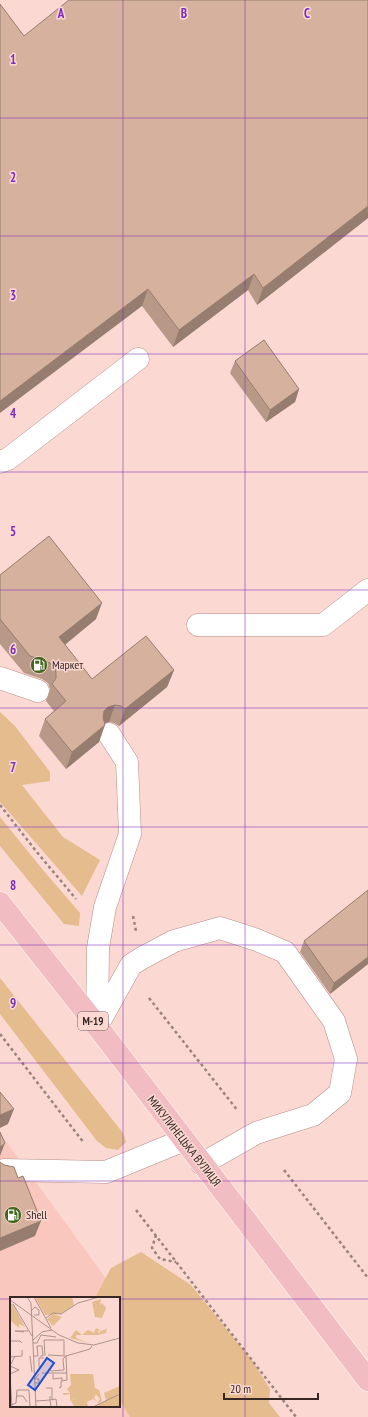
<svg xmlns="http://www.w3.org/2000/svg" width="368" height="1417" viewBox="0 0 368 1417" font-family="'PT Sans Narrow',sans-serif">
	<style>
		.built { fill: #fac7be; fill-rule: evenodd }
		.green { fill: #e4bc8d }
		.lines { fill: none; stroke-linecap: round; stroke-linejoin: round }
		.minor-casing { stroke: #b68e87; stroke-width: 23 }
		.highway-casing { stroke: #fff; stroke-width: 23 }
		.path { stroke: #9b827d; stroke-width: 2.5; stroke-dasharray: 3 3; stroke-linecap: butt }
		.minor { stroke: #fff; stroke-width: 22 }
		.highway { stroke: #f2bcc3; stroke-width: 22 }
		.wall { fill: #b89988 }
		.shaded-wall { fill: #967d6f }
		.building { fill: #d6b29e; stroke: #967d6f }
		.grid { fill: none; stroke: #7b2cbf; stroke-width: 1; stroke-opacity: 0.55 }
		.labels { text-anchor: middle; stroke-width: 3; stroke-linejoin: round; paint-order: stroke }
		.shield { fill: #fbd9d2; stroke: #725c58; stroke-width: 1 }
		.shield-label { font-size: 11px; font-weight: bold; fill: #372724 }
		.poi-label { font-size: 12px; fill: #372724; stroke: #fbd9d2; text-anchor: start }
		.street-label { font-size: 12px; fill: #372724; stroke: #fbd9d2 }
		.inset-road { fill: none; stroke: #ad928c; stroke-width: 1 }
		.view { fill: #1d4ed8; fill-opacity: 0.15; stroke: #1d4ed8; stroke-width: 2 }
		.inset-edge { fill: none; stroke: #372724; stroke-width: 2 }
		.grid-label { font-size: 13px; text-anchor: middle; font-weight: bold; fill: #7b2cbf; stroke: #fbd9d2; stroke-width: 3; stroke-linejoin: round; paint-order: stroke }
	</style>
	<rect width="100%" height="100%" fill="#fbd9d2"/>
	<path class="built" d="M0,1133L207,1417H0ZM11,1298H119V1406H11Z"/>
	<g class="green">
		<polygon points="0,712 15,726 50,772 50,781 22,785 63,837 100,860 82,896 0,802"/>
		<polygon points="0,817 43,870 80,913 79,926 64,924 0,846"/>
		<polygon points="0,978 123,1133 126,1142 118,1150 106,1148 97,1141 0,1014"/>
		<polygon points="141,1252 191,1285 254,1363 270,1389 269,1403 280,1417 130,1417 119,1399 119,1298 95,1298 111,1268"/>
	</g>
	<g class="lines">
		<defs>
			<g id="minor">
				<polyline points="0,462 8,459 138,359"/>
				<polyline points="198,625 323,625 368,590"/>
				<polyline points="0,678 38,691"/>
				<polyline points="97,1023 98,948 105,907 130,834 127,762 109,734"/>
				<polyline points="97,1026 131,965 142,958 174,941 220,928 257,940 285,952 334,1021 346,1059 340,1093 313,1115 256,1133 202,1164"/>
				<polyline points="4,1170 106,1172 184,1140"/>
			</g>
			<polyline id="highway" points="0,903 97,1026 368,1380"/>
		</defs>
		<use href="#minor" class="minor-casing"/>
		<use href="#highway" class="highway-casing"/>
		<g class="path">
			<polyline points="0,805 36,851 76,899"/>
			<polyline points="133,916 136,931"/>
			<polyline points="149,998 238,1111"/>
			<polyline points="0,1034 84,1143"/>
			<polyline points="284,1170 368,1278"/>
			<polyline points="136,1210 296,1417"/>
			<polyline points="156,1235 152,1248 160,1259 176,1262"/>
		</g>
		<use href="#minor" class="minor"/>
		<use href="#highway" class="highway"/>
	</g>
	<g class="wall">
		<polygon points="24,36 368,218 257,305 248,290 173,347 142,306"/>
		<polygon points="235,361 299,389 295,402 266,422 230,373"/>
		<polygon points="0,575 96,619 65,645 92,679 174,670 167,687 119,726 114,723 109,722 105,723 99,742 66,769 39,736 45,719 54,711 46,701 50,689 48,683 42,679 24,673 0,644"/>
		<polygon points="304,941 368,964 330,994 300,952"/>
	</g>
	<g class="shaded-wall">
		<polygon points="368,206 368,218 257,305 263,288"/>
		<polygon points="254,274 248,290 173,347 179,330"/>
		<polygon points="148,289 142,306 0,413 0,401"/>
		<polygon points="299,389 295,402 266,422 270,410"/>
		<polygon points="102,603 96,619 53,654 59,637"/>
		<polygon points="174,670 167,687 119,726 125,709"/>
		<polygon points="115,705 109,722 102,724 98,728 104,711 108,707"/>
		<polygon points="105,725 99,742 66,769 72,752"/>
		<polygon points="368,957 368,964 330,994 334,983"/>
		<polygon points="14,1109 8,1124 0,1128 0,1115"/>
		<polygon points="5,1143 0,1156 0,1147"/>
		<polygon points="41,1221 35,1236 0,1251 0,1238"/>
	</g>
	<g class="building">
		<polygon points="69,0 368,0 368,206 263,288 254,274 179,330 148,289 0,401 0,4 24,36"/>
		<polygon points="264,340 299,389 270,410 235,361"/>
		<polygon points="49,536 102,603 59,637 92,679 146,636 174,670 125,709 121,706 115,705 108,707 104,711 103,717 105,725 72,752 45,719 66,701 52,684 56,678 56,672 54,666 48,662 30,656 0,619 0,575"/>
		<polygon points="368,890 368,957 334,983 304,941"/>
		<polygon points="0,1092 14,1109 0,1115"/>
		<polygon points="0,1132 5,1143 0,1147"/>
		<polygon points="0,1162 4,1165 14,1167 18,1178 23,1176 41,1221 0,1238"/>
	</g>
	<path class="grid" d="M123,0V1417M245,0V1417M0,118H368M0,236H368M0,354H368M0,472H368M0,590H368M0,708H368M0,827H368M0,945H368M0,1063H368M0,1181H368M0,1299H11M119,1299H368"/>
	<defs>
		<symbol id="fuel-disc" viewBox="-11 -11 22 22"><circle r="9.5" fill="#44671e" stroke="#fbd9d2"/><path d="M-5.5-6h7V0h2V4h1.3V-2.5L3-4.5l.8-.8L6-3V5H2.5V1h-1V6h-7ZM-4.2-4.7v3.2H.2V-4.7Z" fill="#fff"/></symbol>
	</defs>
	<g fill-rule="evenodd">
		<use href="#fuel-disc" x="29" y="655" width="20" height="20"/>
		<use href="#fuel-disc" x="3" y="1205" width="20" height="20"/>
	</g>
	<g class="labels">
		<rect class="shield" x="78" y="1012" width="30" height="18" rx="3"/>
		<g class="shield-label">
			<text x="93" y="1025">М-19</text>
		</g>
		<g class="poi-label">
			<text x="52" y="669">Маркет</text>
			<text x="26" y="1219">Shell</text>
		</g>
		<g class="street-label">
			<text transform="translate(184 1141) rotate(52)" y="4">МИКУЛИНЕЦЬКА ВУЛИЦЯ</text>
		</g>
	</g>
	<g transform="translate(10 1297)">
		<rect width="110" height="110" fill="#fbd9d2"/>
		<path d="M25,0H62L64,8L51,17L35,18ZM91,2L90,8L92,6L96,11L92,21L85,20L82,5ZM0,5L3,8L15,30L9,27V31L0,23ZM43,17L52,20L43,29L37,22ZM86,31L90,33L88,34L89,37L90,34L97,32L96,36L88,38H66V41L78,46L60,41L66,33L72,38L78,33L84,36ZM60,77H83L85,91L89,93L92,104L87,107L90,102L86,97L84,101L88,105L83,102L77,105L78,110L64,109L61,104L68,100L60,104V97L54,98L52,96H60L57,92L61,88ZM110,89V110H84L96,103L94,96Z" fill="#e4bc8d"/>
		<path class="inset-road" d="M17,0L21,6L26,110M24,0L41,31M0,3L49,38L68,46L84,48L110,41M3,7L22,39M21,14L25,10L29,13V18H24M36,21L43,16L51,17L68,6L89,0M14,35L5,34H18M23,43L32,35L42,33M54,43V58M0,44H10L12,46M23,46H27L31,38L46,40M38,58L56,59L80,52L82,49M20,59L22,75M24,59H28L27,49H32L33,59H30M35,59L34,43H54M0,60L12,59V53M29,70V61H34M40,72L41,74L54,73L53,62L56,59M32,76H57M0,77L9,73L0,69L5,59M43,77V82L52,81V84M0,79L2,110M25,86H29V82H25L29,77M36,91H42V102M49,91L51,90V84L57,83L56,59M7,99H13L17,105M40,99V103L46,102L47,110M26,104L40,103L41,110M1,108L6,106L7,93H19L20,110M83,110L110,97"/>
		<path class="view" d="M37,61L44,66L25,93L18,88Z"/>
		<rect width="110" height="110" class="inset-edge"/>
	</g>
	<g class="grid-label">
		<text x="61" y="18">A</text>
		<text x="184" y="18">B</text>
		<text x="307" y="18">C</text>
		<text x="13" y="64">1</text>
		<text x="13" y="182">2</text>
		<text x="13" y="300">3</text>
		<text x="13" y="418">4</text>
		<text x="13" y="536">5</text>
		<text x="13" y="654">6</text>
		<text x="13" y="772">7</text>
		<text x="13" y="890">8</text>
		<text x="13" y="1008">9</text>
	</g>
	<path d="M224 1393v6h94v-6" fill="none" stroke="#372724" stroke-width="2"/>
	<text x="230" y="1393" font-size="12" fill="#372724" stroke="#fbd9d2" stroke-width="3" paint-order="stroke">20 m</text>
</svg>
